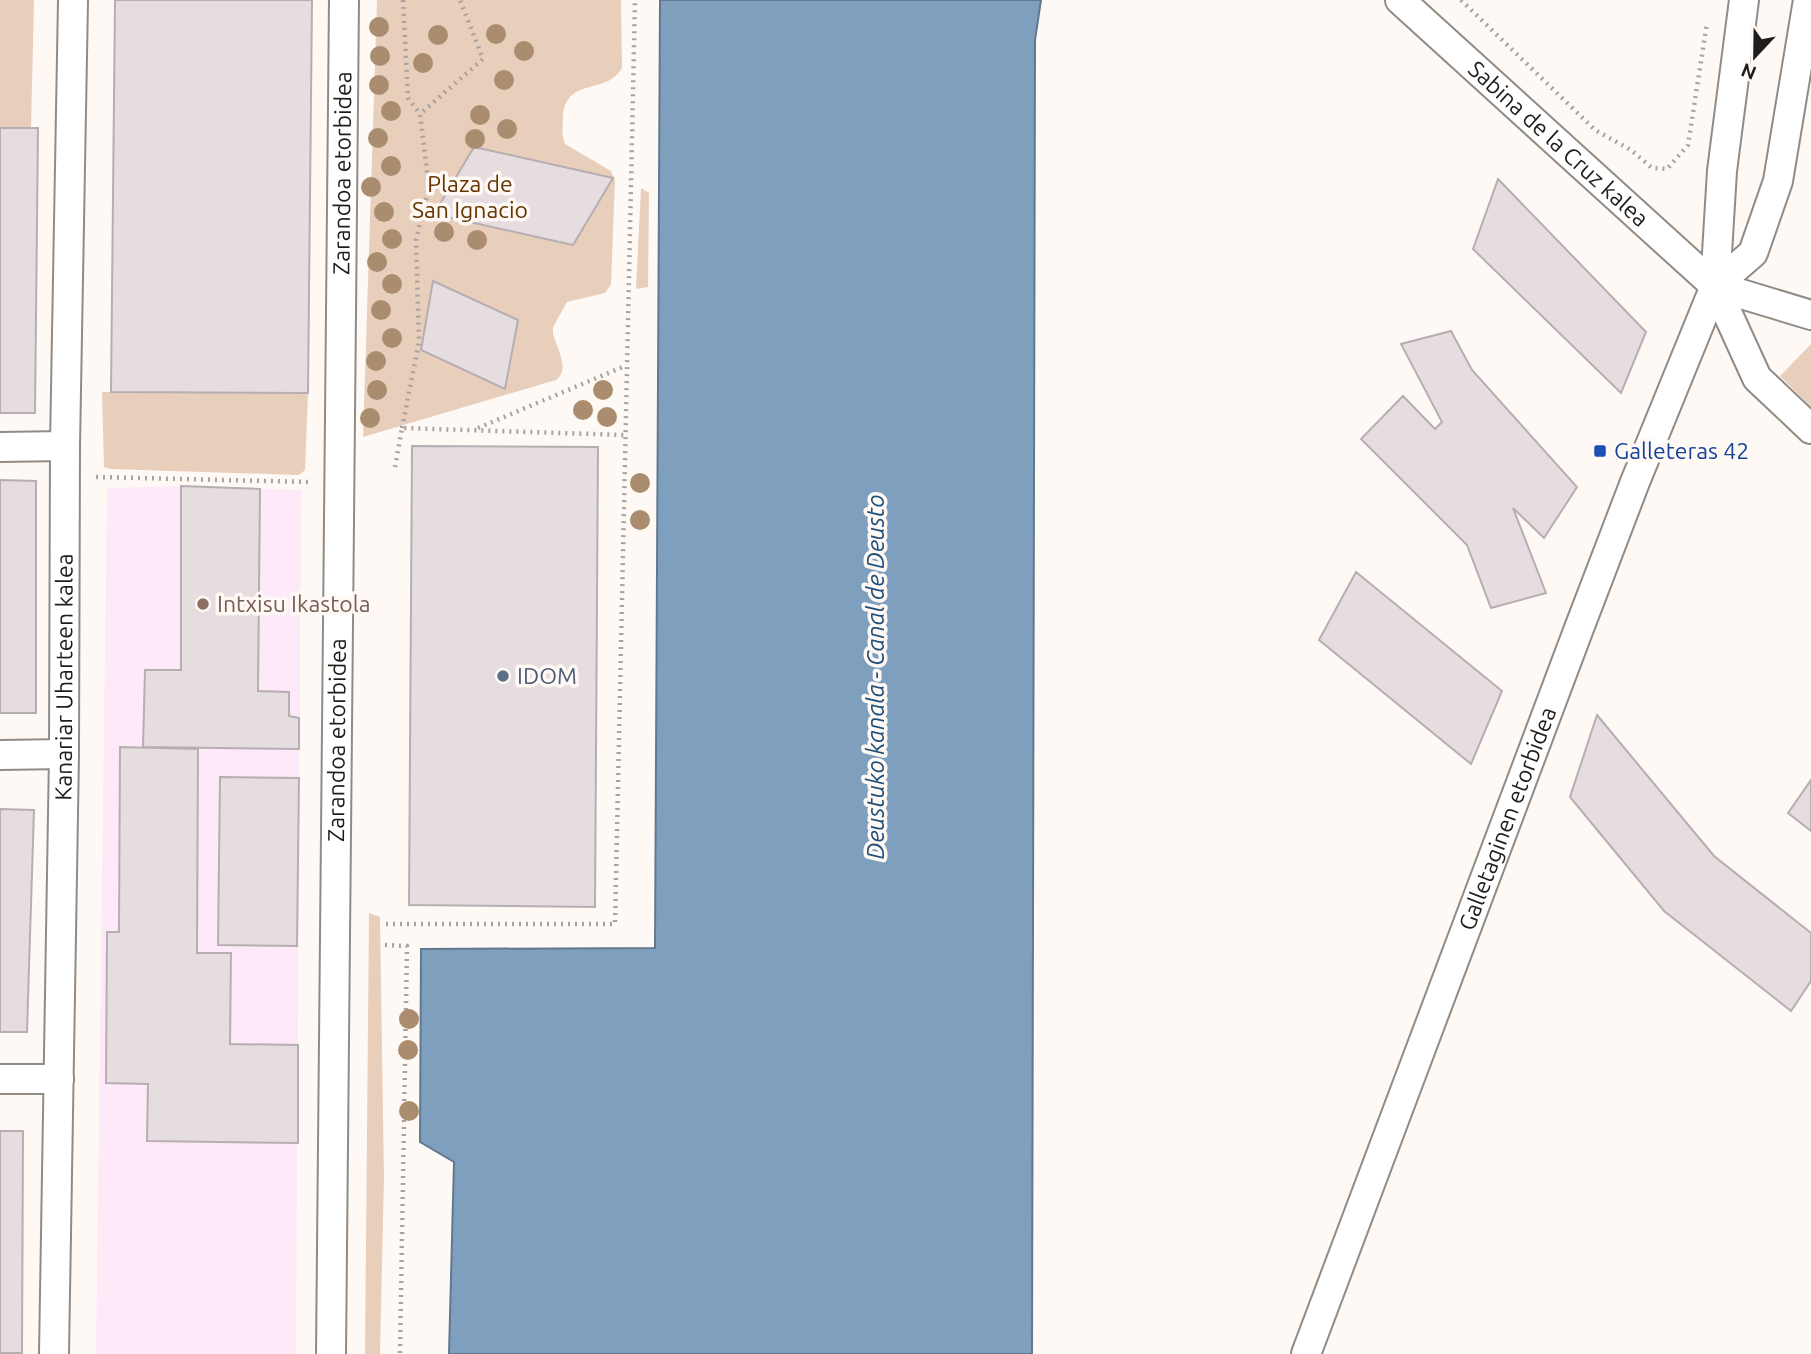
<svg xmlns="http://www.w3.org/2000/svg" width="1811" height="1354" viewBox="0 0 1811 1354" font-family="Ubuntu,sans-serif">
	<style>
		.education { fill: #fee9f9 }
		.green { fill: #e8cfbc }
		.water { fill: #7f9fbf; stroke: #62788e; stroke-width: 2 }
		.building { fill: #e5dde0; stroke: #b6aeb1; stroke-width: 2 }
		.lines { fill: none; stroke-linecap: round; stroke-linejoin: round }
		.street-casing { stroke: #918b86; stroke-width: 32 }
		.path { stroke: #a8a3a0; stroke-width: 4.5; stroke-dasharray: 2 5; stroke-linecap: butt }
		.street { stroke: #fff; stroke-width: 28 }
		.tree { fill: #aa8d6f }
		.transit-dot { fill: #1a4fb4; stroke: #fff9f5; stroke-width: 2.5 }
		.education-dot { fill: #8d6e63; stroke: #fff9f5; stroke-width: 2.5 }
		.service-dot { fill: #5c6f8a; stroke: #fff9f5; stroke-width: 2.5 }
		.labels { text-anchor: middle; stroke-width: 7; stroke-linejoin: round; paint-order: stroke }
		.street-label { font-size: 23px; fill: #1f1d1b; stroke: #fff9f5 }
		.park-label { font-size: 23px; fill: #653501; stroke: #fff9f5 }
		.transit-label { font-size: 23px; fill: #164399; stroke: #fff9f5; text-anchor: start }
		.education-label { font-size: 23px; fill: #785e54; stroke: #fff9f5; text-anchor: start }
		.service-label { font-size: 23px; fill: #4e5e75; stroke: #fff9f5; text-anchor: start }
		.water-label { font-size: 24px; font-style: italic; fill: #1f4f7b; stroke: #fff9f5 }
	</style>
	<rect width="100%" height="100%" fill="#fff9f5"/>
	<polygon class="education" points="181,486 301,490 296,1354 96,1354 107,488"/>
	<g class="green">
		<polygon points="0,0 34,0 31,129 0,128"/>
		<path d="M377,0H621L622,68C606,96 566,76 563,117C563,126 561,135 565,144L611,171L615,180L611,285L605,293L567,302L553,327V333C556,347 571,370 556,380L363,437Z"/>
		<polygon points="641,188 649,193 648,287 636,289"/>
		<polygon points="1811,344 1811,407 1780,376"/>
		<polygon points="102,392 308,393 305,470 299,475 110,469 104,467"/>
		<polygon points="369,913 380,917 384,1177 380,1354 365,1354"/>
	</g>
	<polygon class="water" points="660,0 1041,0 1035,40 1032,1354 449,1354 454,1162 420,1142 421,949 655,948"/>
	<g class="building">
		<polygon points="115,0 312,0 308,393 111,392"/>
		<polygon points="0,128 38,128 35,413 0,413"/>
		<polygon points="474,147 613,178 573,245 434,214"/>
		<polygon points="1498,179 1646,332 1621,393 1473,249"/>
		<polygon points="433,281 518,320 505,389 421,350"/>
		<polygon points="1451,331 1472,370 1577,487 1544,538 1513,508 1546,593 1491,608 1467,545 1361,439 1403,396 1435,429 1442,422 1401,344"/>
		<polygon points="412,446 598,447 595,907 409,905"/>
		<polygon points="0,480 36,481 36,713 0,713"/>
		<polygon points="181,486 260,489 258,691 289,692 289,716 299,718 299,749 143,747 145,670 181,670"/>
		<polygon points="1356,572 1502,691 1471,764 1319,640"/>
		<polygon points="1597,715 1714,856 1811,933 1811,981 1791,1011 1664,911 1570,797"/>
		<polygon points="120,747 198,749 197,953 231,953 230,1044 298,1045 298,1143 147,1141 148,1084 106,1083 107,932 119,932"/>
		<polygon points="220,777 299,778 297,946 218,945"/>
		<polygon points="1811,780 1811,831 1788,813"/>
		<polygon points="0,809 34,810 27,1032 0,1032"/>
		<polygon points="0,1131 23,1131 22,1353 0,1353"/>
	</g>
	<g class="lines">
		<defs>
			<g id="street">
				<path id="s1" d="M1400,0L1715,286L1757,378L1811,429"/>
				<polyline points="1715,286 1753,253 1778,181 1808,0"/>
				<polyline points="1715,286 1811,315"/>
				<polyline points="0,447 65,446"/>
				<polyline points="0,755 64,754"/>
				<polyline points="0,1079 59,1079"/>
				<path id="s2" d="M54,1354L64,754L65,446L73,0"/>
				<path id="s3" d="M331,1354L344,0"/>
				<path id="s4" d="M1306,1354L1578,631L1635,482L1715,286L1722,171L1744,0"/>
			</g>
		</defs>
		<use href="#street" class="street-casing"/>
		<g class="path">
			<polyline points="403,0 408,98 420,114"/>
			<polyline points="1461,0 1595,130 1631,150 1652,168 1667,169 1688,145 1707,23"/>
			<polyline points="402,428 419,342 416,239 429,188 420,114 483,59 460,0"/>
			<polyline points="478,428 625,366"/>
			<polyline points="395,467 402,428 624,435"/>
			<polyline points="96,477 311,482"/>
			<polyline points="386,924 615,924 635,0"/>
			<polyline points="385,945 407,946 400,1354"/>
		</g>
		<use href="#street" class="street"/>
	</g>
	<g class="tree">
		<circle cx="379" cy="27" r="10"/>
		<circle cx="496" cy="34" r="10"/>
		<circle cx="438" cy="35" r="10"/>
		<circle cx="524" cy="51" r="10"/>
		<circle cx="380" cy="56" r="10"/>
		<circle cx="423" cy="63" r="10"/>
		<circle cx="504" cy="80" r="10"/>
		<circle cx="379" cy="85" r="10"/>
		<circle cx="391" cy="111" r="10"/>
		<circle cx="480" cy="115" r="10"/>
		<circle cx="507" cy="129" r="10"/>
		<circle cx="378" cy="138" r="10"/>
		<circle cx="475" cy="139" r="10"/>
		<circle cx="391" cy="166" r="10"/>
		<circle cx="371" cy="187" r="10"/>
		<circle cx="384" cy="212" r="10"/>
		<circle cx="444" cy="232" r="10"/>
		<circle cx="392" cy="239" r="10"/>
		<circle cx="477" cy="240" r="10"/>
		<circle cx="377" cy="262" r="10"/>
		<circle cx="392" cy="284" r="10"/>
		<circle cx="381" cy="310" r="10"/>
		<circle cx="392" cy="338" r="10"/>
		<circle cx="376" cy="361" r="10"/>
		<circle cx="377" cy="390" r="10"/>
		<circle cx="603" cy="390" r="10"/>
		<circle cx="583" cy="410" r="10"/>
		<circle cx="607" cy="417" r="10"/>
		<circle cx="370" cy="418" r="10"/>
		<circle cx="640" cy="483" r="10"/>
		<circle cx="640" cy="520" r="10"/>
		<circle cx="409" cy="1019" r="10"/>
		<circle cx="408" cy="1050" r="10"/>
		<circle cx="409" cy="1111" r="10"/>
	</g>
	<rect class="transit-dot" x="1593" y="444" width="14" height="14" rx="3.5"/>
	<circle class="education-dot" cx="203" cy="604" r="7"/>
	<circle class="service-dot" cx="503" cy="676" r="7"/>
	<g class="labels">
		<g class="street-label">
			<text dy="8" stroke="none"><textPath href="#s1" startOffset="214">Sabina de la Cruz kalea</textPath></text>
			<text dy="8" stroke="none"><textPath href="#s3" startOffset="1181">Zarandoa etorbidea</textPath></text>
			<text dy="8" stroke="none"><textPath href="#s2" startOffset="677">Kanariar Uharteen kalea</textPath></text>
			<text dy="8" stroke="none"><textPath href="#s3" startOffset="614">Zarandoa etorbidea</textPath></text>
			<text dy="8" stroke="none"><textPath href="#s4" startOffset="572">Galletaginen etorbidea</textPath></text>
		</g>
		<g class="park-label">
			<text x="470" y="192">Plaza de<tspan x="470" dy="26">San Ignacio</tspan></text>
		</g>
		<g class="transit-label">
			<text x="1614" y="459">Galleteras 42</text>
		</g>
		<g class="education-label">
			<text x="217" y="612">Intxisu Ikastola</text>
		</g>
		<g class="service-label">
			<text x="517" y="684">IDOM</text>
		</g>
		<g class="water-label">
			<text transform="translate(876 677) rotate(-90)" y="8">Deustuko kanala - Canal de Deusto</text>
		</g>
	</g>
	<g transform="translate(1755 56) rotate(202)" stroke="#fff9f5" stroke-width="5" paint-order="stroke">
	<path d="M0-5L12 26L0 18L-12 26Z" fill="#1f1d1b"/>
	<text y="-10" font-size="19" font-weight="bold" text-anchor="middle" fill="#1f1d1b">N</text>
	</g>
</svg>
